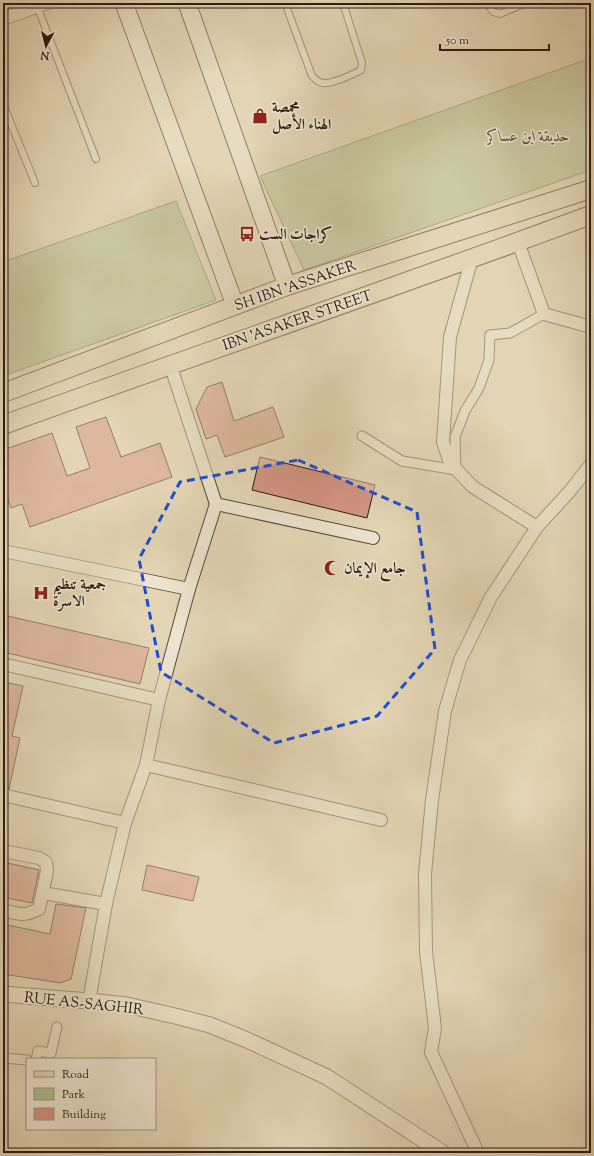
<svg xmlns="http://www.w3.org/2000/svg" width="594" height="1156" viewBox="0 0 594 1156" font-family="'Sorts Mill Goudy',Amiri,serif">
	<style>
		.green { fill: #afbf91; stroke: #6e6c52 }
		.building { fill: #d49684; stroke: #2d1a13 }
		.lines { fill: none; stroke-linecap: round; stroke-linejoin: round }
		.service-casing { stroke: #5a493c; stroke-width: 8 }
		.pedestrian-casing { stroke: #5a493c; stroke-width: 11 }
		.minor-casing { stroke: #5a493c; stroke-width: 14 }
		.tertiary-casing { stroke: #5a493c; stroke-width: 17 }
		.secondary-casing { stroke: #2d1a13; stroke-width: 19 }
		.primary-casing { stroke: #2d1a13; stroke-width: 20 }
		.service { stroke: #ede4cf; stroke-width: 6 }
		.pedestrian { stroke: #ede4cf; stroke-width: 9 }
		.minor { stroke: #ede4cf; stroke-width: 12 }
		.tertiary { stroke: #ede4cf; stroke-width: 15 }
		.secondary { stroke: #ede4cf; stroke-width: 17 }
		.primary { stroke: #e3d6b5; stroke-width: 18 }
		.marked { fill: none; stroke: #1d4ed8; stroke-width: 3; stroke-dasharray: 8 5; stroke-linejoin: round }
		.labels { text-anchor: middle; stroke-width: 3.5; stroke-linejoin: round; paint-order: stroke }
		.poi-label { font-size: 15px; font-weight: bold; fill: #2d1a13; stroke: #ede4cf; text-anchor: start }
		.park-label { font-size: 15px; font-style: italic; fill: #544c39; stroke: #ede4cf }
		.street-label { font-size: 15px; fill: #2d1a13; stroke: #ede4cf }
	</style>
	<rect width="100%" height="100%" fill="#e3d6b5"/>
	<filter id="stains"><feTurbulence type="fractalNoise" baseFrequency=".005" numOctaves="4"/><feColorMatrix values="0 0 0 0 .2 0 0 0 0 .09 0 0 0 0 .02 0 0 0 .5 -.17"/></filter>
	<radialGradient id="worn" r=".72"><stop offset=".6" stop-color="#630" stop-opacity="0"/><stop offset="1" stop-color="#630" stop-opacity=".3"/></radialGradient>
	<g class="green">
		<polygon points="591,58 591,170 304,270 260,176"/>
		<polygon points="176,201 216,300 3,376 3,262"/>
	</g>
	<g class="building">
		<polygon points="222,382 234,421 273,407 284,437 225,457 217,435 206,439 196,409 207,387"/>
		<polygon points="106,417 121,457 160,443 172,477 30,527 22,504 11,508 3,485 3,450 52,433 67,476 90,468 76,427"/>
		<polygon points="260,457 375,485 367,518 252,490"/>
		<polygon points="3,615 149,648 140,684 3,652"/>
		<polygon points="3,682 23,686 12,736 20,738 9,789 3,788"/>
		<polygon points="3,862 39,870 32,903 3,897"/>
		<polygon points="147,865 199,877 193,901 142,890"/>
		<polygon points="56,904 86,908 71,979 60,983 3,974 3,924 50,934"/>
	</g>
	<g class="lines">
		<defs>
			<g id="service">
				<path d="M285,3L312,76C316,80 320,84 326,83C334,83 354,74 361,70L362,63L343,3"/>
				<polyline points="487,3 493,12 500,14 526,3"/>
				<polyline points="37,6 96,159"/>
				<polyline points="3,104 35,183"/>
			</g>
			<g id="pedestrian">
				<polyline points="362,436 402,461 456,470 455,437 465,411 479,388 489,360 490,335 510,333 544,314"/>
				<polyline points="3,1058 27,1060"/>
				<polyline points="36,1059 38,1051 51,1053 57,1027"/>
			</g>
			<g id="minor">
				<polyline points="3,19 47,3"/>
				<polyline points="518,242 544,314 591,327"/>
				<polyline points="472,258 450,337 443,442 450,463 473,487 537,527"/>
				<polyline points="216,504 373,538"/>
				<polyline points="3,551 189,589"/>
				<polyline points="3,664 159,700"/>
				<polyline points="146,765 381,820"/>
				<polyline points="3,795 125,823"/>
				<path d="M3,851L39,858L46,862L47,871L39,909C23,917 19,914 3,910"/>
				<polyline points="43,893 106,904"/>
				<polyline points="89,1001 106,904 125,823 146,765 159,700 189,589 216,504 170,364"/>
				<polyline points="478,1153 431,1052 435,1028 426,952 425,874 432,800 445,711 460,660 491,597 537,527 570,491 591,464"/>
			</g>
			<polyline id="tertiary" points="3,994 89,1001 127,1005 179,1017 210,1025 247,1040 327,1077 443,1153"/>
			<g id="secondary">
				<polyline points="124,3 235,305"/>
				<polyline points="187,3 287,286"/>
			</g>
			<g id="primary">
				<polyline points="3,393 287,286 591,189"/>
				<path d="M3,425C199,354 396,287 591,215"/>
			</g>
		</defs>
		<use href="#service" class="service-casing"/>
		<use href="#pedestrian" class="pedestrian-casing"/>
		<use href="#minor" class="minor-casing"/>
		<use href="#tertiary" class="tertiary-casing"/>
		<use href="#secondary" class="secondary-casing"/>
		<use href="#primary" class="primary-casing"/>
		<use href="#service" class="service"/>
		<use href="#pedestrian" class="pedestrian"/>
		<use href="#minor" class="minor"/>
		<use href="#tertiary" class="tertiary"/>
		<use href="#secondary" class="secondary"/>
		<use href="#primary" class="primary"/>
	</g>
	<path d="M0 0H594V1156H0ZM298,460L417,512L435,649L377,716L274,743L161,672L139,559L180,482Z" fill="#e3d6b5" fill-opacity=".55" fill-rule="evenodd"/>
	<path class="marked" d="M298,460L417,512L435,649L377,716L274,743L161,672L139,559L180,482Z"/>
	<defs>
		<symbol id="shop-bare" viewBox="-9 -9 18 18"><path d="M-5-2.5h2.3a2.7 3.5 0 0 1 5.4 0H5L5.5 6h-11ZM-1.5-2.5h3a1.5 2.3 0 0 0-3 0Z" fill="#8f2418" stroke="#ede4cf" stroke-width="2.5" paint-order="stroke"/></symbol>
		<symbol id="bus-bare" viewBox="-9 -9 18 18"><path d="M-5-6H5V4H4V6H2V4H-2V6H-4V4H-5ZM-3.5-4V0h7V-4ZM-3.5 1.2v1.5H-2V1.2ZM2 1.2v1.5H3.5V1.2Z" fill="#8f2418" stroke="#ede4cf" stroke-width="2.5" paint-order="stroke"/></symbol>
		<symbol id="mosque-bare" viewBox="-9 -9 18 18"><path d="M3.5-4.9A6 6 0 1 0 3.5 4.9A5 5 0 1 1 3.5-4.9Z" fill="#8f2418" stroke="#ede4cf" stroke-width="2.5" paint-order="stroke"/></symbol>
		<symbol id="hospital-bare" viewBox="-9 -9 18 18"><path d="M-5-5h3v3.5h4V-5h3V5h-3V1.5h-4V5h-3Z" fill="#8f2418" stroke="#ede4cf" stroke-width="2.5" paint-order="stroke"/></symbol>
	</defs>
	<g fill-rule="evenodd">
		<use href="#shop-bare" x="249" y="105" width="22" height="22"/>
		<use href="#bus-bare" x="236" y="223" width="22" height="22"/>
		<use href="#mosque-bare" x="321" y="557" width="22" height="22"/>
		<use href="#hospital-bare" x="30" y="582" width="22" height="22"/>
	</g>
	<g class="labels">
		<g class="poi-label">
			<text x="272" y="112">محمصة<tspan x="272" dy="17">الهناء الأصل</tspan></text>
			<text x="259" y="239">كراجات الست</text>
			<text x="344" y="573">جامع الإيمان</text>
			<text x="53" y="589">جمعية تنظيم<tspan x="53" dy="17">الاسرة</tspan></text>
		</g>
		<g class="park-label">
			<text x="528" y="141">حديقة ابن عساكر</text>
		</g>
		<g class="street-label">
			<text transform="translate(295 285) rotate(-19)" y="5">SH IBN 'ASSAKER</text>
			<text transform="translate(297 320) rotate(-19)" y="5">IBN 'ASAKER STREET</text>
			<text transform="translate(84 1003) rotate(6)" y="5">RUE AS-SAGHIR</text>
		</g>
	</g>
	<rect width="594" height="1156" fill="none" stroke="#e3d6b5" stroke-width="16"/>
	<rect x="4" y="4" width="586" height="1148" fill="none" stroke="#2d1a13" stroke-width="2"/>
	<rect x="8" y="8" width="578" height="1140" fill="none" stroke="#2d1a13"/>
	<rect x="26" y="1058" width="130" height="72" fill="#ede4cf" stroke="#a09384"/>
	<rect x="34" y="1071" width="20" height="6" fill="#e3d6b5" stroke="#a09384"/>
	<text x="62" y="1078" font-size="12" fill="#2d1a13">Road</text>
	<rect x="34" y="1088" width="20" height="12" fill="#afbf91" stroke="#a09384"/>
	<text x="62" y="1098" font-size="12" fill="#2d1a13">Park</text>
	<rect x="34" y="1108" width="20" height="12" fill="#d49684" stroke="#a09384"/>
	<text x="62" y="1118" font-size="12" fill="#2d1a13">Building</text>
	<g transform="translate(46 46) rotate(187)" stroke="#ede4cf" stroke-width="3" paint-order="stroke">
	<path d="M0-3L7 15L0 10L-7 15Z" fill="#2d1a13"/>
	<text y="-6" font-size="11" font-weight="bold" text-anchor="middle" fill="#2d1a13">N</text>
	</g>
	<path d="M440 44v6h109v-6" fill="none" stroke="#2d1a13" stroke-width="2"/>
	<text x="446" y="44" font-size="12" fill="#2d1a13" stroke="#ede4cf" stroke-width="3" paint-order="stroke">50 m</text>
	<rect width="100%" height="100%" filter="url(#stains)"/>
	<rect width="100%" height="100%" fill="url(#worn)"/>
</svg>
